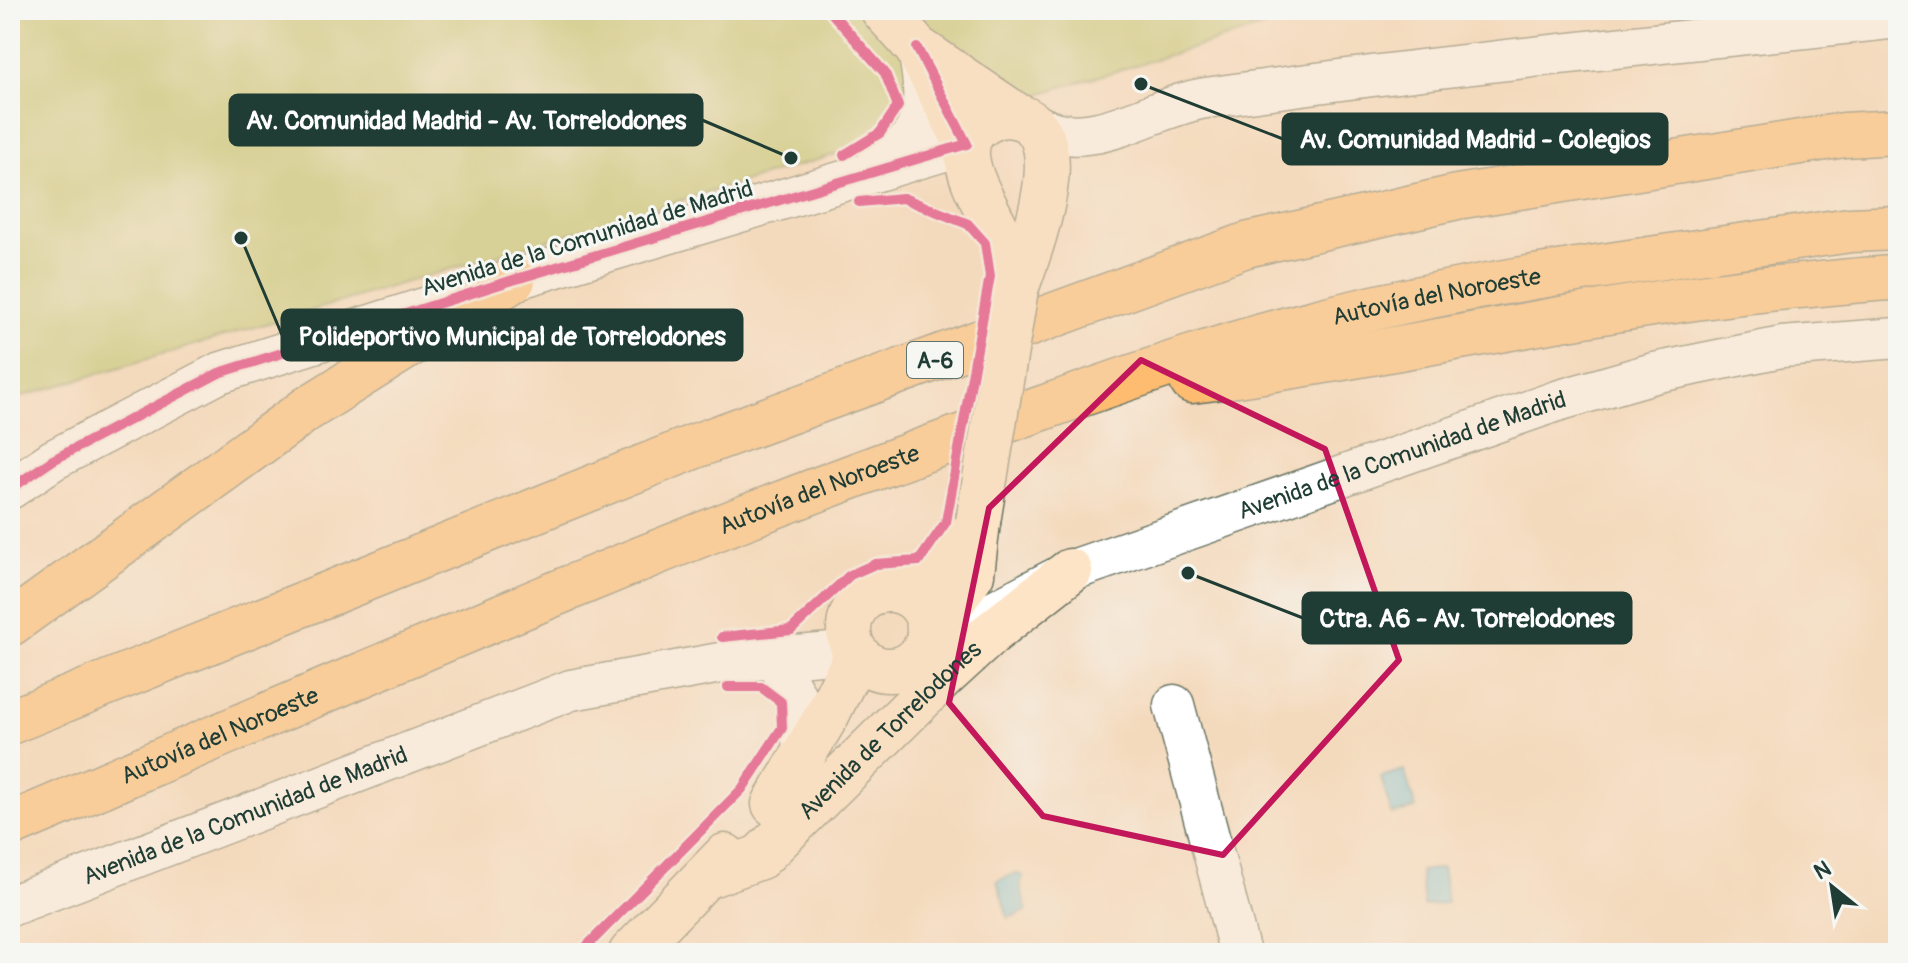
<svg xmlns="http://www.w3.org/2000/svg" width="1908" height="963" viewBox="0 0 1908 963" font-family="Pangolin,sans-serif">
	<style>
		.green { fill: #b6c567; stroke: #6a814e; stroke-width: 2 }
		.water { fill: #62c2e0; stroke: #40808a; stroke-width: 2 }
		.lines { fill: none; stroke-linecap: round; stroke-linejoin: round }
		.street-casing { stroke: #6a7464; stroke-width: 43 }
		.secondary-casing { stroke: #6a7464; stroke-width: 47 }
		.highway-casing { stroke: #6a7464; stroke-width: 47 }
		.street { stroke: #fff; stroke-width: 40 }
		.secondary { stroke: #fee4c6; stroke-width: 44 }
		.highway { stroke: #fdbc70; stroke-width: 44 }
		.secondary-bridge-casing { stroke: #6a7464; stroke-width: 47; stroke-linecap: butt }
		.secondary-bridge { stroke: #fee4c6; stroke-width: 44 }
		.cycleway-casing { stroke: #f6f6f2; stroke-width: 15 }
		.cycleway { stroke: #d6006c; stroke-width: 10 }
		.marked { fill: none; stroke: #c2185b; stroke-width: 6; stroke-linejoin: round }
		.labels { text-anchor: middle; stroke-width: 6; stroke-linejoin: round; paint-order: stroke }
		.shield { fill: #f6f6f2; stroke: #60746d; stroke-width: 2 }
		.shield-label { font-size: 22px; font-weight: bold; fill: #1f3d34 }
		.street-label { font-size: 24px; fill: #1f3d34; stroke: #f6f6f2 }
		.leader { fill: none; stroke: #1f3d34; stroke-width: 3 }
		.callout-dot { fill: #1f3d34; stroke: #f6f6f2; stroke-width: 3 }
		.callout { fill: #1f3d34; stroke: #1f3d34; stroke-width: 3 }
		.callout-label { font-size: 26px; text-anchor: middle; font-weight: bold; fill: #fff }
	</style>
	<rect width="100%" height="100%" fill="#f6f6f2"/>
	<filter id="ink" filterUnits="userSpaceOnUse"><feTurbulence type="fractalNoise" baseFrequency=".0125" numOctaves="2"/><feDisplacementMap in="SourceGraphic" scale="16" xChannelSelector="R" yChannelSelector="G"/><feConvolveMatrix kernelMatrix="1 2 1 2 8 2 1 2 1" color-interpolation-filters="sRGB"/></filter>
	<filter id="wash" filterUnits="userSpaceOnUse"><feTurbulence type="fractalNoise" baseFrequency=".006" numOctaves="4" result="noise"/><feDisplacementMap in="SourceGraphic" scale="32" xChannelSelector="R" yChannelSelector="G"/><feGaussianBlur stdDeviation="1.8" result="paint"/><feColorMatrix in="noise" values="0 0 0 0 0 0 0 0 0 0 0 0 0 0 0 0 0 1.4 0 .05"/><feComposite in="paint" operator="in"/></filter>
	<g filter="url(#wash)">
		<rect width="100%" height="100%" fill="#f4dabd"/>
		<polygon class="green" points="10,10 1321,10 10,400"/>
		<g class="water">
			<polygon points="1404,770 1416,808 1392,815 1381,777"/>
			<polygon points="1442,868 1447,903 1424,906 1420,871"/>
			<polygon points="1016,873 1023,876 1020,885 1027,911 1008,918 997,881"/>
		</g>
	</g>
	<g filter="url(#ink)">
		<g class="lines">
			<defs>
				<g id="street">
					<path d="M1033,123C1089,157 1148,107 1206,98C1436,65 1667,43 1898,18"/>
					<path d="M876,166C926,138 929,109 919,55"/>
					<polyline points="10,489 53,460 219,373 513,280 967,144"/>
					<path id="s1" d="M926,646L1070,571L1557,401L1654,373L1782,347L1898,338"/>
					<polyline points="775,657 801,706 803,758"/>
					<polyline points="1174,705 1240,953"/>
					<path id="s2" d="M10,906L571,690L726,662L855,651"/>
				</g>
				<g id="secondary">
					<polyline points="883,10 917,48 1016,115"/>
					<polyline points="918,50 967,144"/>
					<path d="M1003,115C1084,114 1031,247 1016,289C1010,271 1006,251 999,234C982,195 934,133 1003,115Z"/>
					<circle cx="889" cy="630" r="40"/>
					<polyline points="901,591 926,581 978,522"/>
					<polyline points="929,636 972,574 978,522"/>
					<polyline points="774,804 826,717 857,654"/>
					<path id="s3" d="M705,877L760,857L943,677L990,634L1070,571"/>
					<polyline points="631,953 725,856"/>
				</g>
				<g id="highway">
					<path d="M1192,381C1388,356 1580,308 1777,288C1817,285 1858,279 1898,278"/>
					<polyline points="10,624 307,409 513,280"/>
					<polyline points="10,722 698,445 1246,245 1457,197 1844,135 1898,132"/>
					<path id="s4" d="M10,825C330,689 649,547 977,431C1087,393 1198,351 1311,323C1487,278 1670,257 1850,230L1898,228"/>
				</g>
			</defs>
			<use href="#street" class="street-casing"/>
			<use href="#secondary" class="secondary-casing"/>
			<use href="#highway" class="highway-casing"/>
			<use href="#street" class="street"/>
			<use href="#secondary" class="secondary"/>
			<use href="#highway" class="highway"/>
			<defs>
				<polyline id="secondary-bridge" points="978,522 1016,289"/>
			</defs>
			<use href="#secondary-bridge" class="secondary-bridge-casing"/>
			<use href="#secondary-bridge" class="secondary-bridge"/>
			<defs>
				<g id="cycleway">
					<polyline points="829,10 885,73 898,106 880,133 844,155"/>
					<polyline points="10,489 53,460 219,373 513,280 967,144 917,48"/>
					<polyline points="722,637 791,630 850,575 875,564 919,561 946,522 990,276 985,243 968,224 903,198 859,202"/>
					<polyline points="580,953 742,789 782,728 781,702 761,687 728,687"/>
				</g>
			</defs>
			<use href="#cycleway" class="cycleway-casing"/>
			<use href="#cycleway" class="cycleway"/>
		</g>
	</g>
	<path d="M0 0H1908V963H0ZM1141,360L1325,449L1399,660L1223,855L1043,816L949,703L989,508Z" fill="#f4dabd" fill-opacity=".55" fill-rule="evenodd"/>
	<path class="marked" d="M1141,360L1325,449L1399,660L1223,855L1043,816L949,703L989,508Z"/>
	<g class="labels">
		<rect class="shield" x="907" y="342" width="56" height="36" rx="6"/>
		<g class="shield-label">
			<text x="935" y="368">A-6</text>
		</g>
		<g class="street-label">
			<text transform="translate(587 238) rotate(-17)" y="8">Avenida de la Comunidad de Madrid</text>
			<text dy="8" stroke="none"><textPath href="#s4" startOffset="1524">Autovía del Noroeste</textPath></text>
			<text dy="8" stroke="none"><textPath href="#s1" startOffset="514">Avenida de la Comunidad de Madrid</textPath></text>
			<text dy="8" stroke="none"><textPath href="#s4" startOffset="876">Autovía del Noroeste</textPath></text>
			<text dy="8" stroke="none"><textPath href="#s3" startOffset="240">Avenida de Torrelodones</textPath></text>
			<text dy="8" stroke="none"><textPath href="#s4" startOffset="228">Autovía del Noroeste</textPath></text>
			<text dy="8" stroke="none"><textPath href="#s2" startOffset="252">Avenida de la Comunidad de Madrid</textPath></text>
		</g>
	</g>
	<path class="leader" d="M791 158L702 120M1141 84L1283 139M241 238L282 335M1188 573L1303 618"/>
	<g class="callout-dot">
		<circle cx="791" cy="158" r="8"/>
		<circle cx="1141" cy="84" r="8"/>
		<circle cx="241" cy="238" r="8"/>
		<circle cx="1188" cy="573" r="8"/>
	</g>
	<g class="callout">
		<rect x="230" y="95" width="472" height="50" rx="8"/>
		<rect x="1283" y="114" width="384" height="50" rx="8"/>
		<rect x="282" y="310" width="460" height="50" rx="8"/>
		<rect x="1303" y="593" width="328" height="50" rx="8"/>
	</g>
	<g class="callout-label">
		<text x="466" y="129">Av. Comunidad Madrid - Av. Torrelodones</text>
		<text x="1475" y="148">Av. Comunidad Madrid - Colegios</text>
		<text x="512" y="345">Polideportivo Municipal de Torrelodones</text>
		<text x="1467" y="627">Ctra. A6 - Av. Torrelodones</text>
	</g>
	<rect width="1908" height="963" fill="none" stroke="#f6f6f2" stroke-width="40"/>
	<g transform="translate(1832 887) rotate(330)" stroke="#f6f6f2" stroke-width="6" paint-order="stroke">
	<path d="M0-6L14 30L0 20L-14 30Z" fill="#1f3d34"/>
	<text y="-12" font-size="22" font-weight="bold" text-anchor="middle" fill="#1f3d34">N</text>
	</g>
</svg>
